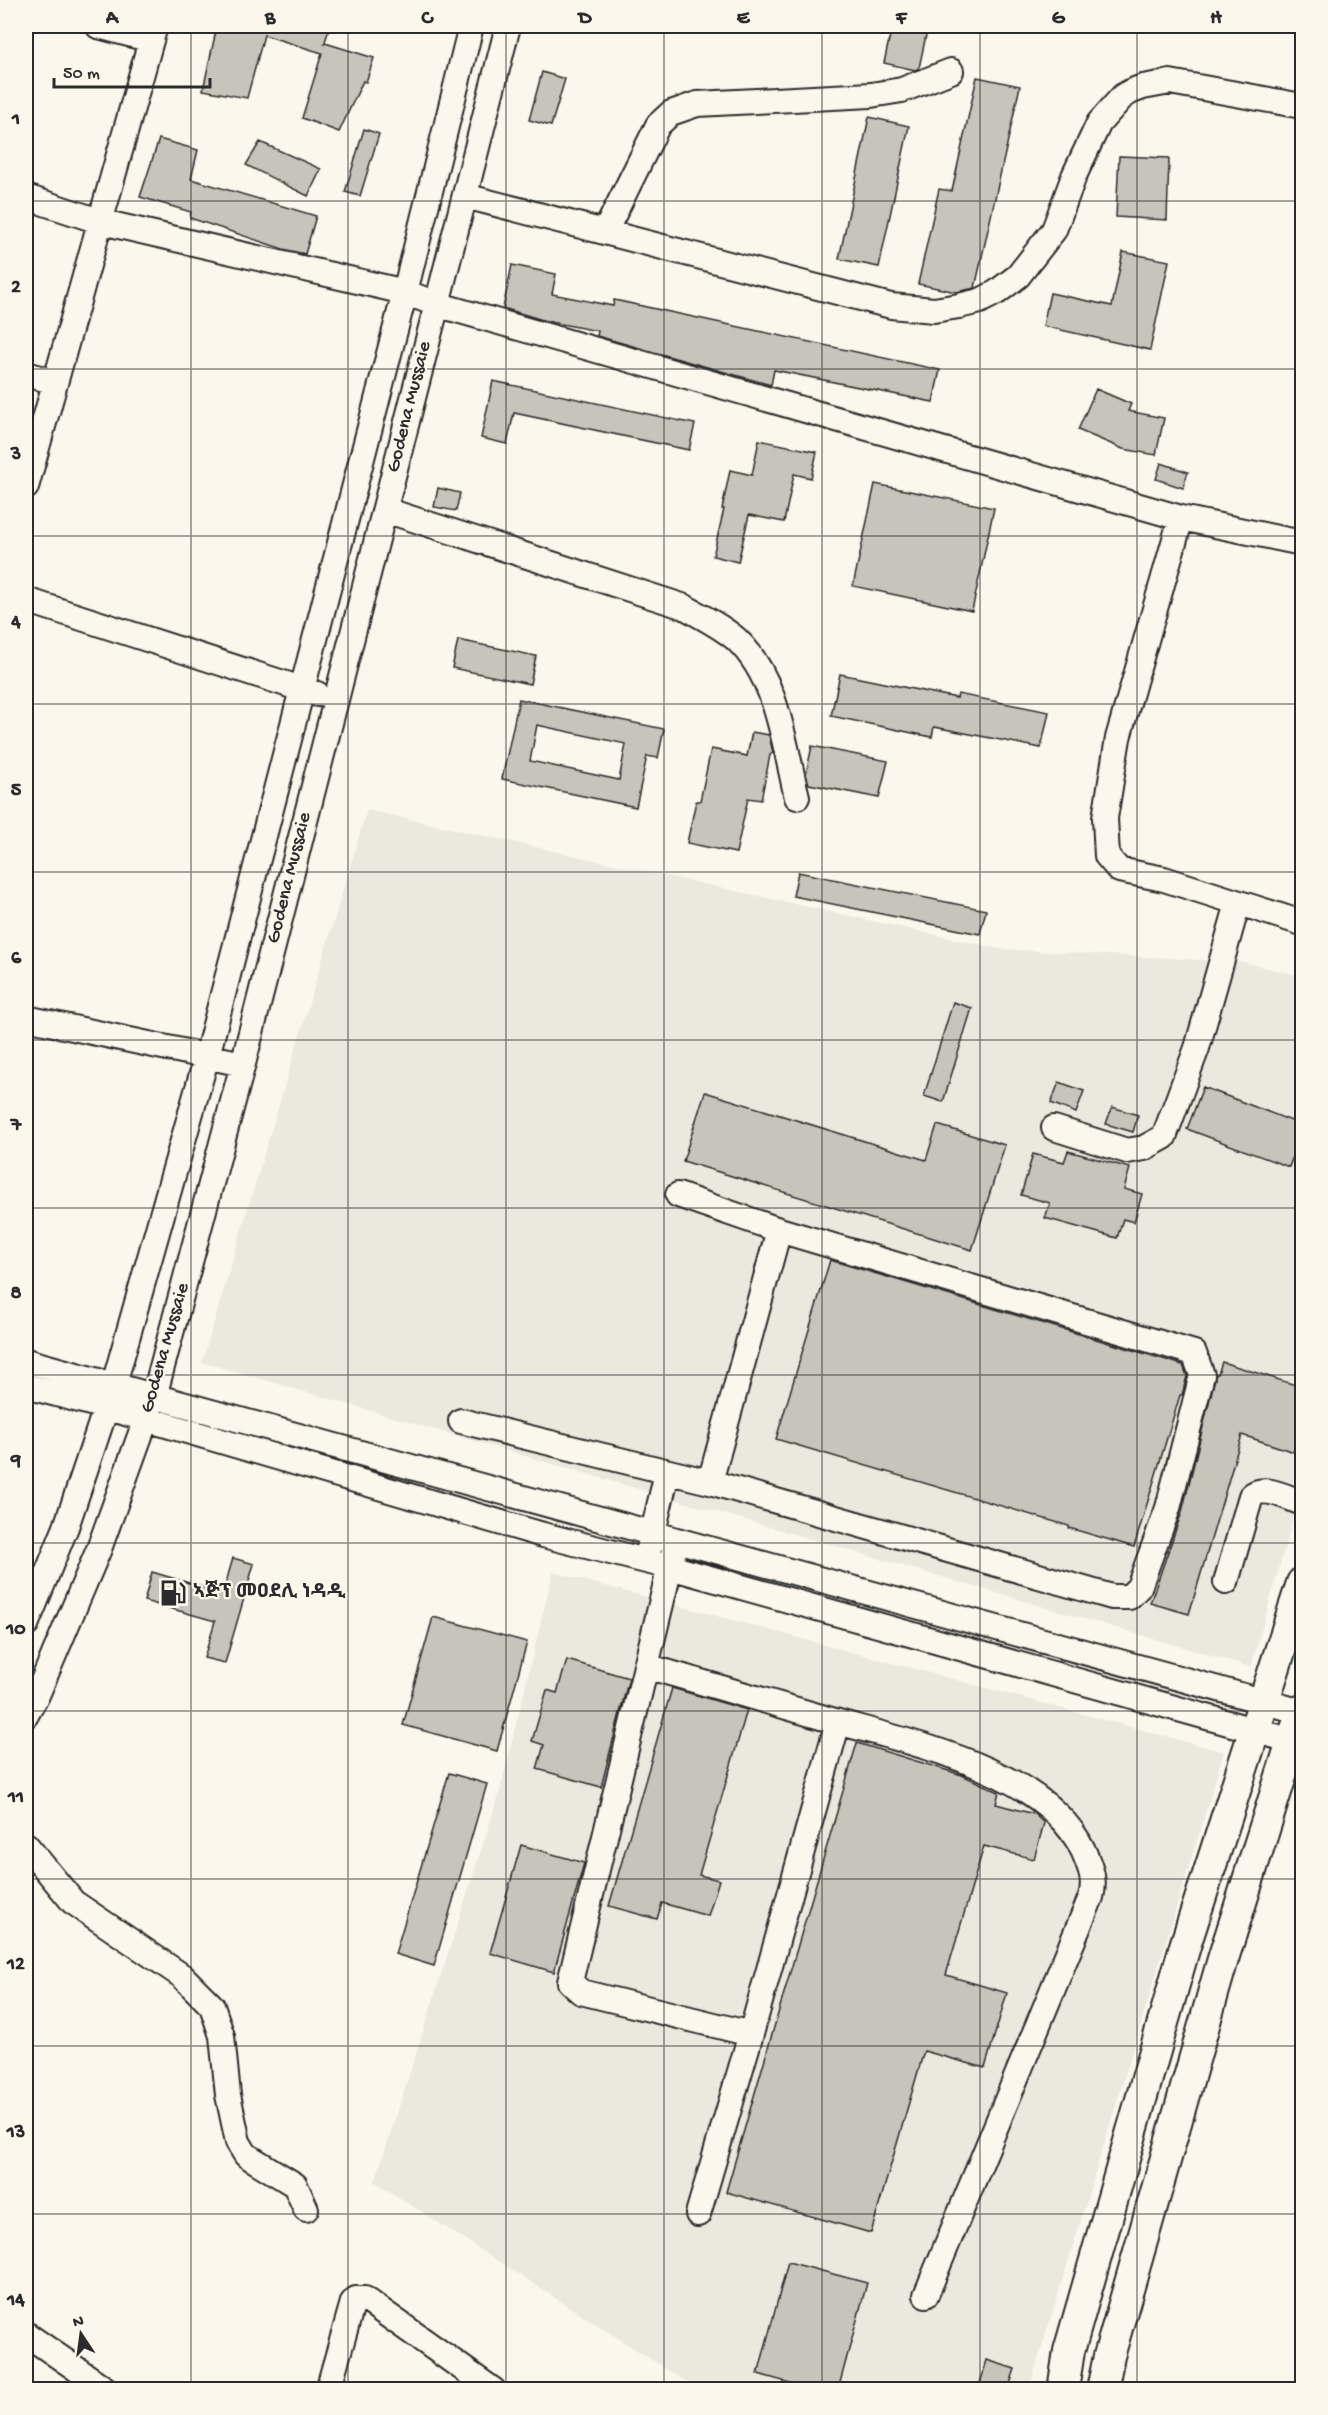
<svg xmlns="http://www.w3.org/2000/svg" width="1328" height="2415" viewBox="0 0 1328 2415" font-family="'Gochi Hand','Noto Sans Ethiopic',sans-serif">
	<style>
		.built { fill: #ebe8de }
		.building { fill: #c7c4bc; stroke: #2b2b2b; stroke-width: 1.5; fill-rule: evenodd }
		.lines { fill: none; stroke-linecap: round; stroke-linejoin: round }
		.minor-casing { stroke: #2b2b2b; stroke-width: 28 }
		.major-casing { stroke: #2b2b2b; stroke-width: 34 }
		.minor { stroke: #fbf7ec; stroke-width: 24 }
		.major { stroke: #fbf7ec; stroke-width: 30 }
		.grid { fill: none; stroke: #2b2b2b; stroke-width: 1.5; stroke-opacity: 0.55 }
		.labels { text-anchor: middle; dominant-baseline: central; stroke-width: 4.5; stroke-linejoin: round; paint-order: stroke }
		.street-label { font-size: 20px; fill: #2b2b2b; stroke: #fbf7ec }
		.poi-label { font-size: 20px; font-weight: bold; fill: #2b2b2b; stroke: #fbf7ec; text-anchor: start }
		.neatline { fill: none; stroke: #2b2b2b; stroke-width: 2 }
		.grid-label { font-size: 20px; text-anchor: middle; font-weight: bold; fill: #2b2b2b }
	</style>
	<rect width="100%" height="100%" fill="#fbf7ec"/>
	<filter id="ink" filterUnits="userSpaceOnUse"><feTurbulence type="fractalNoise" baseFrequency=".0167" numOctaves="2"/><feDisplacementMap in="SourceGraphic" scale="12" xChannelSelector="R" yChannelSelector="G"/><feConvolveMatrix kernelMatrix="1 2 1 2 8 2 1 2 1" color-interpolation-filters="sRGB"/></filter>
	<g filter="url(#ink)">
		<path class="built" d="M367 810 1000 949 1242 962 1302 976V1487L1251 1667 202 1362Z
			M553 1572 1224 1752 1029 2389H697L375 2182 500 1791Z"/>
		<path class="building" d="M217 26H330L324 45 325 43 374 58 366 82 363 81 339 132 302 118 322 53 264 35 247 98 203 90Z
			M892 26H928L919 68 915 70 884 63Z
			M542 72 565 79 551 126 529 120Z
			M977 77 1020 86 975 288 956 292 918 284 939 189 952 191Z
			M869 117 909 126 879 267 839 259Z
			M364 129 379 134 360 196 345 192Z
			M159 139 198 150 191 179 316 216 305 254 283 249 190 218 191 212 140 197Z
			M260 142 321 169 308 196 246 165Z
			M1119 156 1169 158 1167 220 1116 217Z
			M1123 252 1169 261 1150 350 1043 326 1050 293 1112 306Z
			M512 265 556 274 552 294 613 306 614 300 940 370 933 402 774 370 771 385 597 336 598 331 546 321 503 308Z
			M493 381 695 424 689 450 514 413 507 444 481 438Z
			M1096 389 1131 404 1128 411 1164 418 1156 455 1123 449 1078 430Z
			M759 440 817 452 811 478 794 474 784 522 749 515 738 562 713 556 724 509H722L730 470 752 475Z
			M1161 463 1188 472 1183 488 1156 479Z
			M875 484 994 508 972 611 853 586Z
			M438 488 460 493 456 511 434 507Z
			M458 640 536 656 530 684 452 668Z
			M840 674 957 698 958 694 1049 712 1041 748 934 727 932 737 831 716Z
			M519 699 664 729 658 758 647 756 636 807 502 779ZM537 725 626 744 619 780 530 761Z
			M752 732 769 735 773 753 770 755 761 800 748 798 736 853 687 843 696 801H700L711 749 747 756Z
			M812 746 888 761 879 798 809 784 806 774Z
			M798 872 986 910 980 934 793 896Z
			M953 1002 972 1008 943 1102 924 1096Z
			M1059 1082 1084 1091 1076 1113 1051 1103Z
			M1203 1087 1302 1125V1132L1289 1167 1187 1129Z
			M705 1092 926 1160 937 1125 1005 1145 972 1250 683 1161Z
			M1112 1107 1138 1115 1133 1132 1106 1124Z
			M1068 1151 1130 1168 1124 1189 1142 1194 1134 1222 1123 1219 1117 1238 1045 1218 1050 1203 1021 1195 1033 1154 1064 1162Z
			M830 1260 1183 1365 1187 1376 1182 1395H1180L1134 1547 1069 1528V1526L776 1439Z
			M1222 1362 1302 1387V1424L1294 1452 1242 1435 1189 1614 1150 1603 1182 1512 1216 1374H1218Z
			M233 1558 254 1564 225 1663 204 1658 215 1621 144 1601 152 1572 223 1593Z
			M433 1617 527 1642 497 1751 403 1725Z
			M567 1660 629 1678 601 1787 537 1769 544 1745 532 1741 547 1690 557 1693Z
			M672 1688 747 1710 699 1875 719 1880 708 1916 662 1903 657 1919 609 1906Z
			M857 1743 962 1775 999 1792 996 1804 1034 1814 1044 1823 1034 1859 984 1846 946 1975 1007 1993 985 2068 924 2051 871 2233 726 2192Z
			M449 1773 487 1784 434 1966 395 1954Z
			M521 1845 584 1863 554 1972 490 1953Z
			M788 2262 867 2283 838 2390H815L758 2374Z
			M987 2360 1015 2369 1008 2390H978Z"/>
		<g class="lines">
			<g class="minor-casing">
				<path id="minor" d="M98 26 151 40
					M465 196 891 306 934 310 959 306 980 301 997 292 1018 276 1054 230 1074 176 1099 123 1123 96 1132 91 1143 87 1170 82 1302 106
					M26 197 102 222 405 292 436 304 1181 518 1302 543
					M605 232 658 125 671 113 697 104 871 95 902 90 951 71
					M26 374 55 382
					M26 487 155 26
					M385 510 685 607C702 617 721 626 736 639 778 678 784 745 797 797
					M1181 518 1118 738 1105 818 1107 856 1119 870 1164 879 1302 923
					M26 600 317 694
					M26 1018 243 1064
					M1054 1128 1127 1151 1144 1148 1164 1137 1197 1048 1238 903
					M26 1361 1302 1712
					M26 1386 105 1407 543 1535 670 1567 1293 1741
					M461 1421 710 1482 1112 1597H1129L1139 1587 1168 1508 1202 1375 1194 1353 779 1230 678 1195
					M710 1482 779 1230
					M649 1549 667 1473
					M673 1554 570 1982 581 1992 751 2034
					M1226 1582 1251 1496C1264 1484 1288 1498 1302 1503
					M26 1625 66 1527 114 1384 207 1056 405 292 471 26
					M646 1666C705 1683 763 1700 821 1717 901 1741 1044 1767 1083 1850 1090 1867 1096 1879 1091 1897L926 2295
					M26 1715 37 1695 99 1549 154 1397 243 1064 508 26
					M26 1845 73 1902 182 1976 212 2006 222 2036 228 2095 238 2142 246 2155 295 2185 306 2209
					M698 2214 751 2034 838 1722
					M26 2334 107 2390
					M328 2390 353 2302 356 2299H365L493 2390"/>
			</g>
			<g class="major-casing">
				<path id="major" d="M1063 2390 1069 2351 1185 1946 1302 1583
					M1102 2390 1109 2356 1223 1959 1302 1710"/>
			</g>
			<use href="#minor" class="minor"/>
			<use href="#major" class="major"/>
		</g>
	</g>
	<path class="grid" d="M191 26V2390M348 26V2390M506 26V2390M664 26V2390M822 26V2390M980 26V2390M1137 26V2390M26 201H1302M26 369H1302M26 536H1302M26 704H1302M26 872H1302M26 1040H1302M26 1208H1302M26 1375H1302M26 1543H1302M26 1711H1302M26 1879H1302M26 2046H1302M26 2214H1302"/>
	<defs>
		<g id="fuel-bare" transform="scale(2.07)"><path d="M-5.5-6h7V0h2V4h1.3V-2.5L3-4.5l.8-.8L6-3V5H2.5V1h-1V6h-7ZM-4.2-4.7v3.2H.2V-4.7Z" fill="#2b2b2b" stroke="#fbf7ec" stroke-width="2.5" paint-order="stroke"/></g>
	</defs>
	<g fill-rule="evenodd">
		<use href="#fuel-bare" x="173" y="1593"/>
	</g>
	<g class="labels">
		<g class="street-label">
			<text transform="translate(410 407) rotate(-76)">Godena Mussaie</text>
			<text transform="translate(290 878) rotate(-76)">Godena Mussaie</text>
			<text transform="translate(166 1348) rotate(-74)">Godena Mussaie</text>
		</g>
		<g class="poi-label">
			<text x="193" y="1593">ኣጅፕ መዐደሊ ነዳዲ</text>
		</g>
	</g>
	<rect width="1328" height="2415" fill="none" stroke="#fbf7ec" stroke-width="66"/>
	<g transform="translate(81 2334) rotate(347)" stroke="#fbf7ec" stroke-width="4.5" paint-order="stroke">
	<path d="M0-4.5L10 22L0 15L-10 22Z" fill="#2b2b2b"/>
	<text y="-9" font-size="16" font-weight="bold" text-anchor="middle" fill="#2b2b2b">N</text>
	</g>
	<path d="M54 78v9h156v-9" fill="none" stroke="#2b2b2b" stroke-width="3"/>
	<text x="63" y="78" font-size="18" fill="#2b2b2b" stroke="#fbf7ec" stroke-width="4.5" paint-order="stroke">50 m</text>
	<rect x="33" y="33" width="1262" height="2349" class="neatline"/>
	<g class="grid-label">
		<text x="112" y="23">A</text>
		<text x="270" y="23">B</text>
		<text x="427" y="23">C</text>
		<text x="585" y="23">D</text>
		<text x="743" y="23">E</text>
		<text x="901" y="23">F</text>
		<text x="1058" y="23">G</text>
		<text x="1216" y="23">H</text>
		<text x="16" y="124">1</text>
		<text x="16" y="292">2</text>
		<text x="16" y="459">3</text>
		<text x="16" y="627">4</text>
		<text x="16" y="795">5</text>
		<text x="16" y="963">6</text>
		<text x="16" y="1130">7</text>
		<text x="16" y="1298">8</text>
		<text x="16" y="1466">9</text>
		<text x="16" y="1634">10</text>
		<text x="16" y="1802">11</text>
		<text x="16" y="1969">12</text>
		<text x="16" y="2137">13</text>
		<text x="16" y="2305">14</text>
	</g>
</svg>
